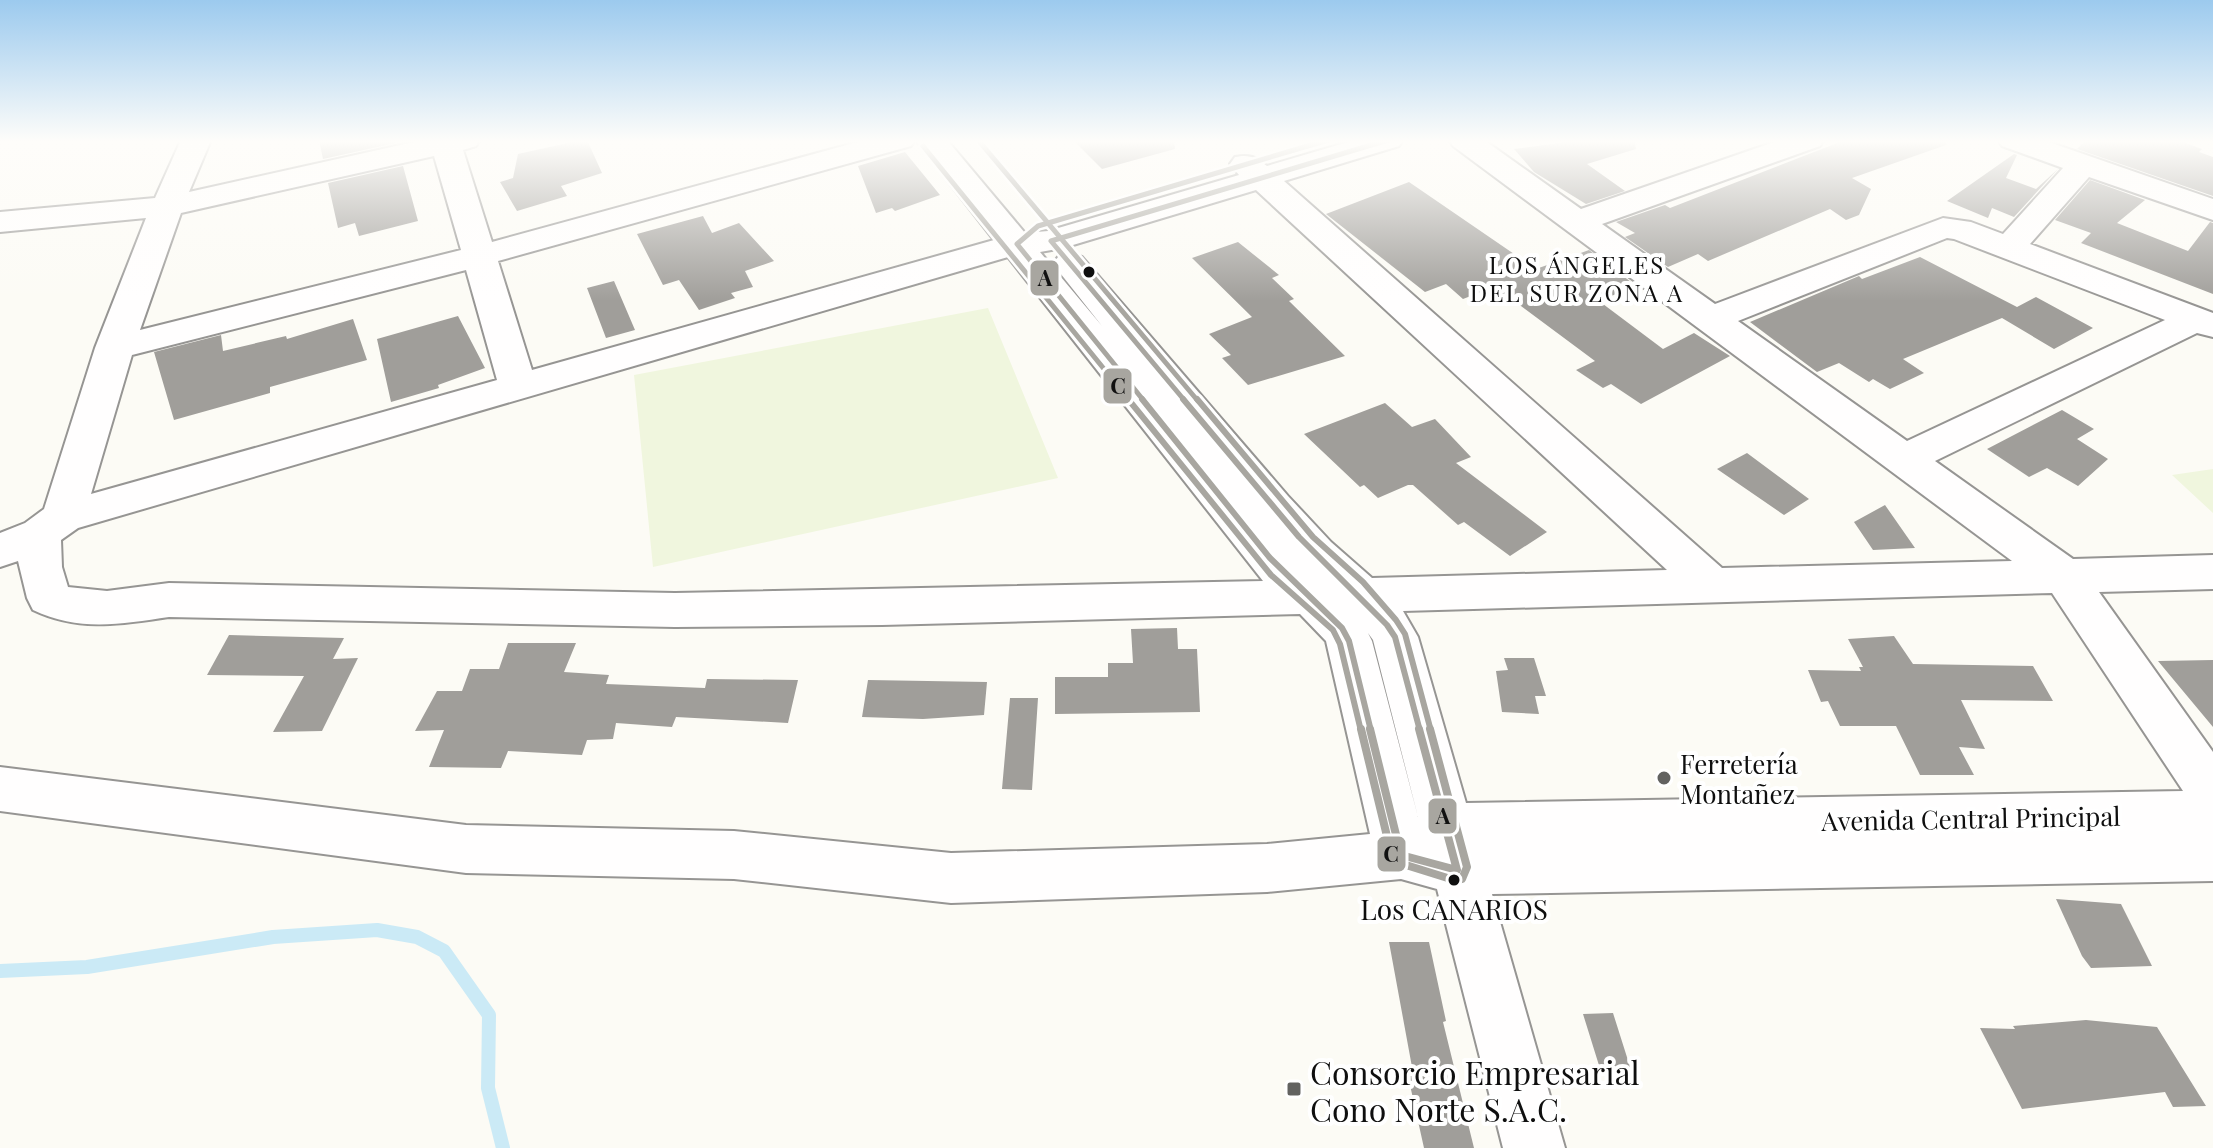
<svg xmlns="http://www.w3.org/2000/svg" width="2213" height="1148" viewBox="0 0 2213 1148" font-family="'Playfair Display',serif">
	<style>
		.pitch { fill: #f0f6de }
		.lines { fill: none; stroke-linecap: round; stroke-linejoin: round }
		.stream { stroke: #cbeaf6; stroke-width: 14 }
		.building { fill: #a09e9a }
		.minor-casing { stroke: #969593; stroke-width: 4 }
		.minor { fill: #fffefe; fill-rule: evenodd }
		.bus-1-far2-casing { stroke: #fff; stroke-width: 10 }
		.bus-1-far1-casing { stroke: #fff; stroke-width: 12 }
		.bus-1-casing { stroke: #fff; stroke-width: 14 }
		.bus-2-far2-casing { stroke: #fff; stroke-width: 10 }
		.bus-2-far1-casing { stroke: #fff; stroke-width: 12 }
		.bus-2-casing { stroke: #fff; stroke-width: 14 }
		.bus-1-far2 { stroke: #a8a6a0; stroke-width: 5 }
		.bus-1-far1 { stroke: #a8a6a0; stroke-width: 6 }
		.bus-1 { stroke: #a8a6a0; stroke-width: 8 }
		.bus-2-far2 { stroke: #a8a6a0; stroke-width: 5 }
		.bus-2-far1 { stroke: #a8a6a0; stroke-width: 6 }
		.bus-2 { stroke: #a8a6a0; stroke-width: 8 }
		.bus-dot { fill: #0f0f0f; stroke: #fff; stroke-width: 3 }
		.poi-dot { fill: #626260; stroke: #fff; stroke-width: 3 }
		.labels { text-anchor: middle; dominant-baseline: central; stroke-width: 8; stroke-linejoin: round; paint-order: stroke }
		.far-neighbourhood-label { font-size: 24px; letter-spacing: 2px; fill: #0f0f0f; stroke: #fff }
		.poi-label { font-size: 26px; fill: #0f0f0f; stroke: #fff; text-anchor: start }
		.street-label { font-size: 26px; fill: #0f0f0f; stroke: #fff }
		.near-bus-label { font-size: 28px; fill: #0f0f0f; stroke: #fff }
		.near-poi-label { font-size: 32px; fill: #0f0f0f; stroke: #fff; text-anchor: start }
		.line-badge { stroke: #fff; stroke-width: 3 }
		.pale-badge-label { font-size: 22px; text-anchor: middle; font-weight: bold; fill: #111 }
	</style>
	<rect width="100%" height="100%" fill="#fcfbf5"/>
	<path class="pitch" d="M988 308 1058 478 653 567 634 375Z
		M2213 469V513L2172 475Z"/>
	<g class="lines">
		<path class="stream" d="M0 971 87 967 273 937 377 930 417 937 444 951 489 1015 488 1088 503 1148"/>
	</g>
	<path class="building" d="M319 140H395L396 143 323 159Z
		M581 140H587L602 173 561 186 567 196 517 211 500 182 513 178 518 154Z
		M1073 140H1174L1175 149 1102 169Z
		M1582 140H1634L1636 149 1587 164 1625 191 1586 204 1534 172 1514 149Z
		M1845 140H1945L1946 145 1852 178 1871 189 1859 215 1846 220 1830 209 1708 261 1698 254 1668 267 1625 237 1635 233 1616 222 1665 205 1670 208Z
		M2086 140H2177L2202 149 2199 152 2213 157V196L2077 149Z
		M905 152 940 195 895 211 892 208 876 213 858 166Z
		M2014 154 2017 155 2006 178 2036 189 2058 169 2014 217 1992 208 1988 218 1947 201Z
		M403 166 418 221 359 236 355 223 338 228 328 183Z
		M2090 180 2145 200 2117 223 2188 251 2210 222 2213 223V294L2081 243 2091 233 2055 220Z
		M1409 182 1536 269 1589 250 1631 282 1625 284 1631 288 1599 301 1663 349 1694 333 1730 356 1641 404 1611 384 1603 388 1576 370 1595 361 1505 294 1495 298 1486 290 1463 299 1446 284 1425 292 1326 214Z
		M703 216 712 233 739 223 774 261 745 271 753 287 731 293 735 298 699 310 679 280 663 285 637 234Z
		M1238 242 1279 275 1272 278 1294 299 1289 301 1345 356 1248 385 1222 358 1231 355 1209 334 1252 317 1192 258Z
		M1920 257 2017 307 2036 297 2093 328 2054 349 2002 318 1903 359 1924 373 1890 389 1873 379 1869 382 1839 363 1817 372 1750 322 1859 276 1862 279Z
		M614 281 635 330 606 338 587 288Z
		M458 316 485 368 438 385 439 388 391 402 377 339Z
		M353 319 367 360 270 387V393L174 420 154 352 221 335 223 351 286 336 287 339Z
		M1385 403 1412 427 1435 419 1471 457 1456 463 1547 532 1510 556 1464 522 1458 525 1413 485H1408L1378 498 1364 485 1360 487 1304 434Z
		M2062 410 2094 429 2077 439 2108 459 2078 486 2047 468 2029 477 1987 449Z
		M1747 453 1809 499 1784 515 1717 469Z
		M1885 505 1915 548 1873 550 1854 522Z
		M1177 628 1178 649H1197L1200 712 1055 714V677H1108V663H1133L1131 629Z
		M229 635 344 638 333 659 358 658 322 731 273 732 304 676 207 675Z
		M1894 636 1913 664 2033 666 2053 701 1961 700 1985 749 1959 747 1974 775H1920L1896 726H1840L1828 701 1821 702 1808 670 1861 671 1859 667H1863L1848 639Z
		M508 643H576L564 672 609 675 606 684 705 688 707 679 798 680 788 723 676 717 672 727 616 723 613 739 587 740 582 755 508 751 501 768 429 767 444 730 415 731 437 691H462L470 669H499Z
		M1504 658H1534L1546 696H1535L1539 714 1502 712 1496 671 1508 670Z
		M2213 660V727L2158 661Z
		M868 680 987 682 984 715 923 719 862 717Z
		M1010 698H1038L1032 790 1002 789Z
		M2056 899 2121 904 2152 966 2091 968 2082 956Z
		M1389 942H1429L1446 1021 1443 1022 1474 1148H1424L1406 1067H1412Z
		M1613 1013 1632 1073 1602 1075 1583 1014Z
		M2086 1020 2157 1027 2206 1106 2173 1107 2165 1092 2022 1109 1980 1028 2015 1029 2013 1026Z"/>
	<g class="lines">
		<g class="minor-casing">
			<path id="minor" d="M181 140H211L189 192 423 140H480L476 146 463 150 492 242 865 140H915L911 146 498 261 532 370 994 240 916 140H947L1025 233 1048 231 1239 175 1230 164 1235 157C1249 154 1256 157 1267 166L1355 140H1403L1399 146 1284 181 1722 568 2012 561 1453 146 1449 140H1484L1581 209 1780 140H1824L1820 146 1602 224 1715 304 1943 218 1971 222 2003 234 2063 168 2002 146 1998 140H2043L2213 199V220L2089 177 2030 244 2213 313V337L2197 333 1935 461 2073 559 2213 555V589L2099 592 2213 752V881L1492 894 1565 1148H1503L1437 889 1401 879 1267 892 951 903 734 879 466 873 0 811V767L466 825 734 831 951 853 1267 844 1370 834 1326 641 1300 614 882 625 675 627 169 617C121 624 79 632 33 610L27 598 18 561 0 567V533L25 523 44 509 95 348 146 218 0 232V212L155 198ZM434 156 461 250 140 330 181 213ZM1256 190 1667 570 1372 578 1331 542 1288 496 1082 257 1070 254 1058 257 1053 264 1102 326 1040 252 1063 248ZM1947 238 1954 239 2165 320 1907 441 1738 321ZM1008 257 1263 581 675 593 169 583 107 591 68 587 62 567 61 540 78 528ZM466 270 497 380 91 494 132 355ZM2052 593 2183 791 1466 803 1418 637 1403 611ZM1368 633 1373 640 1418 817 1372 641Z"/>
		</g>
		<use href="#minor" class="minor"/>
		<g class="bus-1-far2-casing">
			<path id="bus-1-far2" d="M1144 401 1017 244 1038 226 1328 140
				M1185 401 1051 241 1388 140"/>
		</g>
		<g class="bus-1-far1-casing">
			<path id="bus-1-far1" d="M1142 399 1270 558 1342 628 1349 641 1371 731
				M1183 399 1299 537 1387 625 1395 637 1420 731"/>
		</g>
		<g class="bus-1-casing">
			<path id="bus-1" d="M1370 729 1401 855 1457 870 1419 729"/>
		</g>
		<g class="bus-2-far2-casing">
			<path id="bus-2-far2" d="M978 140 1198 401
				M923 146 1130 401"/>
		</g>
		<g class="bus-2-far1-casing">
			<path id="bus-2-far1" d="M1128 399 1271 575 1333 630 1340 644 1361 731
				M1197 399 1313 537 1363 582 1396 620 1405 634 1431 731"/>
		</g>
		<g class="bus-2-casing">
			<path id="bus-2" d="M1361 729 1393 861 1454 880 1462 879 1467 867 1430 729"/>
		</g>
		<use href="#bus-1-far2" class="bus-1-far2"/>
		<use href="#bus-1-far1" class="bus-1-far1"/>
		<use href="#bus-1" class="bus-1"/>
		<use href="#bus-2-far2" class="bus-2-far2"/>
		<use href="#bus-2-far1" class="bus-2-far1"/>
		<use href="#bus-2" class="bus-2"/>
	</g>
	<linearGradient id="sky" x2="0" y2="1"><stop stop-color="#9ccaee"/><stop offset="0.47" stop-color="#fefdfa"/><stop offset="1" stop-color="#fefdfa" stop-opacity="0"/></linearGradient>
	<rect width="2213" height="301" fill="url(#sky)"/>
	<g class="bus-dot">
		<circle cx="1089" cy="272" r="7"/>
		<circle cx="1454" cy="880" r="7"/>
	</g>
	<g class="poi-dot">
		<circle cx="1664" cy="778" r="8"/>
		<rect x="1286" y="1081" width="16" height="16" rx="4"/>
	</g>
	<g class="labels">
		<g class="far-neighbourhood-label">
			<text x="1577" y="264">LOS ÁNGELES<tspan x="1577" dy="28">DEL SUR ZONA A</tspan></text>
		</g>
		<g class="poi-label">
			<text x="1680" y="763">Ferretería<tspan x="1680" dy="30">Montañez</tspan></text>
		</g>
		<g class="street-label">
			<text transform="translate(1971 818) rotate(-1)">Avenida Central Principal</text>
		</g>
		<g class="near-bus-label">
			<text x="1454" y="908">Los CANARIOS</text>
		</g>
		<g class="near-poi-label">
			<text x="1310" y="1071">Consorcio Empresarial<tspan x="1310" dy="37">Cono Norte S.A.C.</tspan></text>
		</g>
	</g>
	<g class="line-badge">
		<rect x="1029" y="259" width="31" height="38" rx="8" fill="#a8a6a0"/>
		<rect x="1102" y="367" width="31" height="38" rx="8" fill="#a8a6a0"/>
		<rect x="1427" y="797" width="31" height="38" rx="8" fill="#a8a6a0"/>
		<rect x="1376" y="835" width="31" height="38" rx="8" fill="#a8a6a0"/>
	</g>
	<g class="pale-badge-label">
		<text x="1045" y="286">A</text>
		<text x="1118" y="394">C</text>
		<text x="1443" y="824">A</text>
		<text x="1391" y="862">C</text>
	</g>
</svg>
